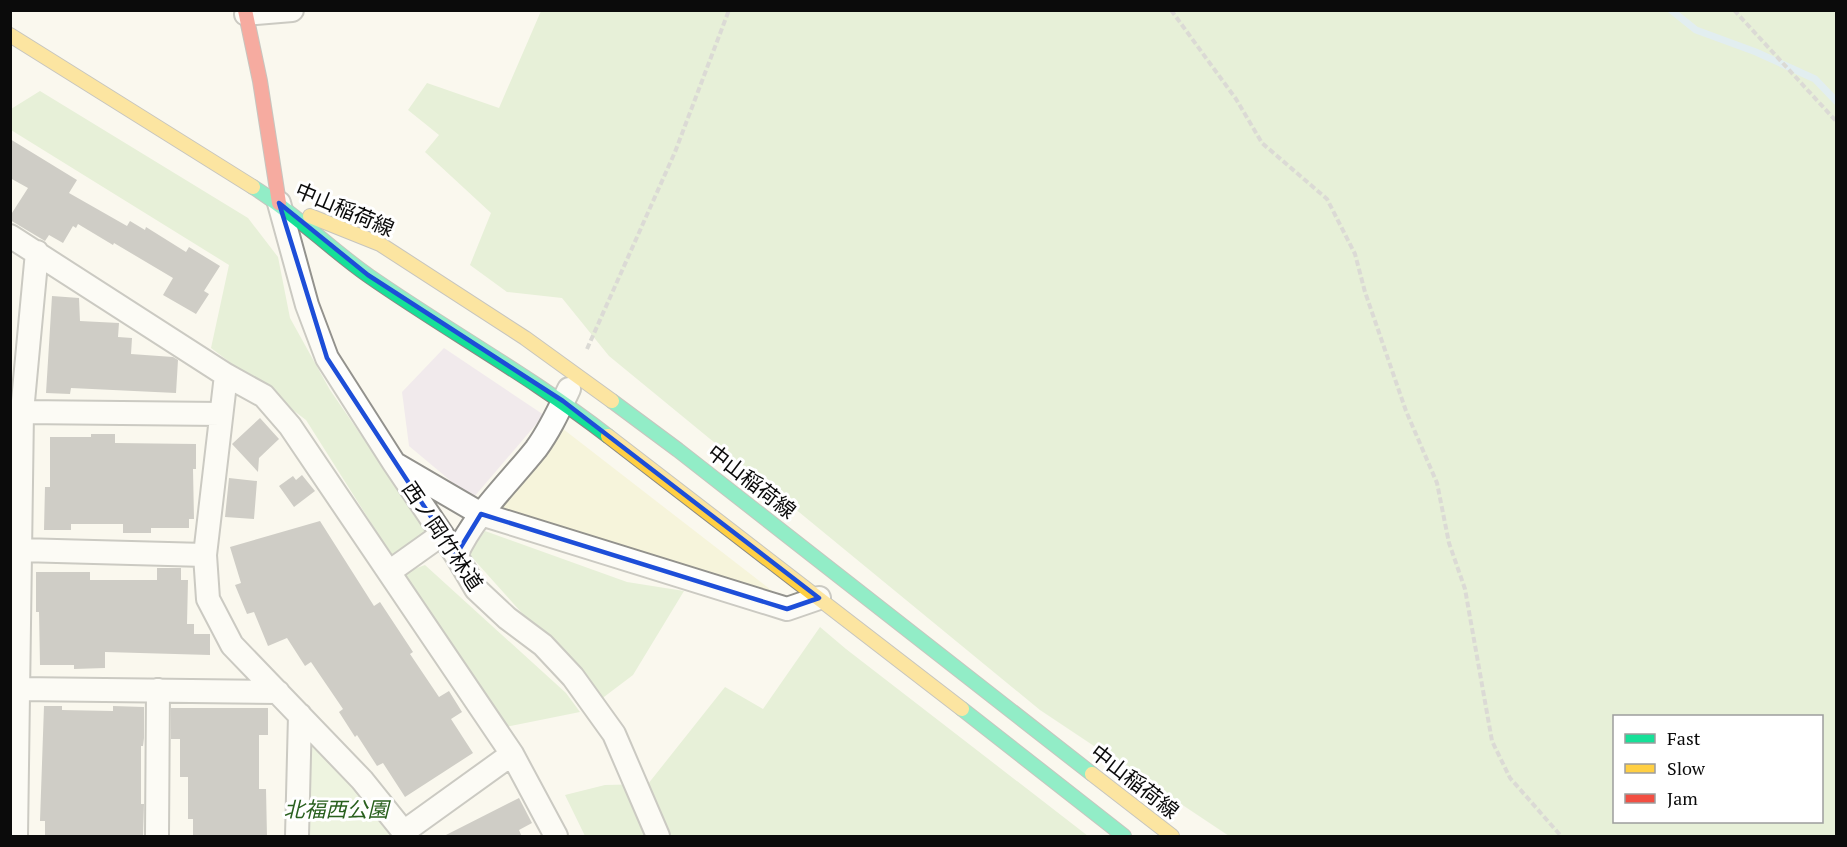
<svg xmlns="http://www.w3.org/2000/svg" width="1847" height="847" viewBox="0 0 1847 847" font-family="'PT Serif','Noto Sans JP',serif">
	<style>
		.industrial { fill: #f1eaec }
		.farmland { fill: #f6f4db }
		.green { fill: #e1efcf }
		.forest { fill: #d1e6bc; fill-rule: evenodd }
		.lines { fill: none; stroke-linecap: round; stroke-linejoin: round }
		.stream { stroke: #c6e2f2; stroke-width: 7 }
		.building { fill: #9c9a94 }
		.street-casing { stroke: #93928d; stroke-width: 26 }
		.fast-casing { stroke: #898884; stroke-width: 16 }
		.slow-casing { stroke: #898884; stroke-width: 16 }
		.jam-casing { stroke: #898884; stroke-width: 16 }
		.path { stroke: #b7b7b5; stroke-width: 4; stroke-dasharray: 6 3; stroke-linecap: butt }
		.street { stroke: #fefefc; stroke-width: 22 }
		.fast { stroke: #16e098; stroke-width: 14 }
		.slow { stroke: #ffcf43; stroke-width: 14 }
		.jam { stroke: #f24e42; stroke-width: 14 }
		.marked { fill: none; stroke: #1d4ed8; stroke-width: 4.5; stroke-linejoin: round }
		.labels { text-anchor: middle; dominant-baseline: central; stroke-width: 6; stroke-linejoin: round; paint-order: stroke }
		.street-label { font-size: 21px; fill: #0b0b0b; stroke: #fff }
		.park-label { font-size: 21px; font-style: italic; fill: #29601e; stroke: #fff }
	</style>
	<rect width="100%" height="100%" fill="#faf8ee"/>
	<path class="industrial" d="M444 348 544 415 474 497 452 482 409 446 402 392Z"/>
	<path class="farmland" d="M558 425 780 597 494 508Z"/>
	<path class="green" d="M308 743 406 835V836H308Z"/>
	<path class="forest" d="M541 11H1836V836H1229L1040 710 609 356 562 298 507 292 470 265 491 213 425 152 439 135 408 110 427 83 499 108ZM1614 716H1822V822H1614Z
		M40 91 248 218 278 257 290 318 330 390 427 531 392 556 306 420 211 348 229 265 11 130V109Z
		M485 531 627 582 684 591 633 675 596 703 554 649 469 554Z
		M425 565 566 693 580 712 506 727 403 573Z
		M820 627 846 649 1088 836H585L565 795 605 785 648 784 725 687 763 709Z"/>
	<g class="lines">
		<path class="stream" d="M1671 10 1696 30 1756 52 1815 79 1836 101"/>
	</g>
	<path class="building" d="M10 139 77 180 69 193 127 226 130 221 145 230 146 227 186 252 189 247 220 266 204 291 209 294 196 314 163 295 173 278 114 243 113 245 78 224 76 228 73 226 63 243 49 235 45 241 10 220V216L28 188 10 178Z
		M52 296 79 298 80 321 119 323 118 337 132 338 131 354 173 357 178 360 176 393 71 388 70 394 46 393Z
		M260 418 279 439 259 458 258 472 232 444Z
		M91 434H115V443L196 444V469H193L194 519H189V528H151V533H123V524H71V530H44L45 487H50V437H91Z
		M302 475 315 491 294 507 279 486 293 476 296 480Z
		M229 478 257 481 254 519 225 517Z
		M320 521 374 606 380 602 413 652 410 654 439 697 449 691 462 712 451 719 473 753 405 797 383 763 377 766 357 735 355 737 339 712 343 709 311 662 305 666 287 638 268 646 254 612 247 614 235 585 241 583 230 547Z
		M157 568H181V580H188L187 624H194V634H210V655L105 652V668L74 669V665H40L39 612H36V572H90V580H157Z
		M44 706H62V710L113 711V706L144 707V738L143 746H141V804H144L143 837H45V821H40Z
		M171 708H268V735H259V789H266L267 837H193V819H188V777H180V739H171Z
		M519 798 532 823 519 830 522 837H442Z"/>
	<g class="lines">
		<g class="street-casing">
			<path id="street" d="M246 14 292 10
				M279 203 307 305 327 358 394 463 456 555 476 589 507 618 543 645 573 677 614 734 658 836
				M10 236 226 375 264 396 290 426 512 754 556 836
				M226 375 205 555 208 599 232 645 362 780 407 836
				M22 412 221 414
				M397 465 481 514 787 609 819 598
				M20 550 205 555
				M456 555C475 514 508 484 536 449 550 430 559 410 569 389
				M389 572 441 535
				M18 689 278 692
				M405 831 512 754
				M16 836 22 412 37 252
				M157 836 158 690
				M297 836 300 715"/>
		</g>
		<g class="fast-casing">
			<path id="fast" d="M253 187C295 213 329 248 369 276 448 331 532 377 608 436
				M612 401 678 450 1092 774
				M962 709 1124 836"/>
		</g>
		<g class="slow-casing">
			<path id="slow" d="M10 35 253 187
				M310 216 380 244 525 338 612 401
				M608 436 962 709
				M1092 774 1172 836"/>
		</g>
		<g class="jam-casing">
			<path id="jam" d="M245 10 260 81 279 203"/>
		</g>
		<path class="path" d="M1171 10 1236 99 1262 143 1327 199 1355 254 1365 292 1406 411 1437 483 1449 543 1465 589 1492 741 1510 778 1561 836
			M1734 10 1836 121
			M587 349 675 152 729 10"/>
		<use href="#street" class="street"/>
		<use href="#fast" class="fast"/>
		<use href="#slow" class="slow"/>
		<use href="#jam" class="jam"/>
	</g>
	<path d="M0 0H1847V847H0ZM279 203 368 275 563 401 819 598 787 609 481 514 456 555 327 358Z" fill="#faf8ee" fill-opacity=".55" fill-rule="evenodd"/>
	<path class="marked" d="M279 203 368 275 563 401 819 598 787 609 481 514 456 555 327 358Z"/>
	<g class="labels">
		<g class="street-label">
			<text transform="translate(345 209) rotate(23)">中山稲荷線</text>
			<text transform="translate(752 481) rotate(38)">中山稲荷線</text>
			<text transform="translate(443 536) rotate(56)">西ノ岡竹林道</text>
			<text transform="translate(1135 781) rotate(38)">中山稲荷線</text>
		</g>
		<g class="park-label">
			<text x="336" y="809">北福西公園</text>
		</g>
	</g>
	<rect width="1847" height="847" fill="none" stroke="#0b0b0b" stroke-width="24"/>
	<rect x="1613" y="715" width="210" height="108" fill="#ffffff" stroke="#9d9d9d" stroke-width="1.5"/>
	<rect x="1625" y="734" width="30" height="9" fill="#16e098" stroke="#9d9d9d" stroke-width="1.5"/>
	<text x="1667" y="745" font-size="18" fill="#0b0b0b">Fast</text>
	<rect x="1625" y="764" width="30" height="9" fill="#ffcf43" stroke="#9d9d9d" stroke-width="1.5"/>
	<text x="1667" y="775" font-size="18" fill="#0b0b0b">Slow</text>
	<rect x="1625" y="794" width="30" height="9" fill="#f24e42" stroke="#9d9d9d" stroke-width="1.5"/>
	<text x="1667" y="805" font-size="18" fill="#0b0b0b">Jam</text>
</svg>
